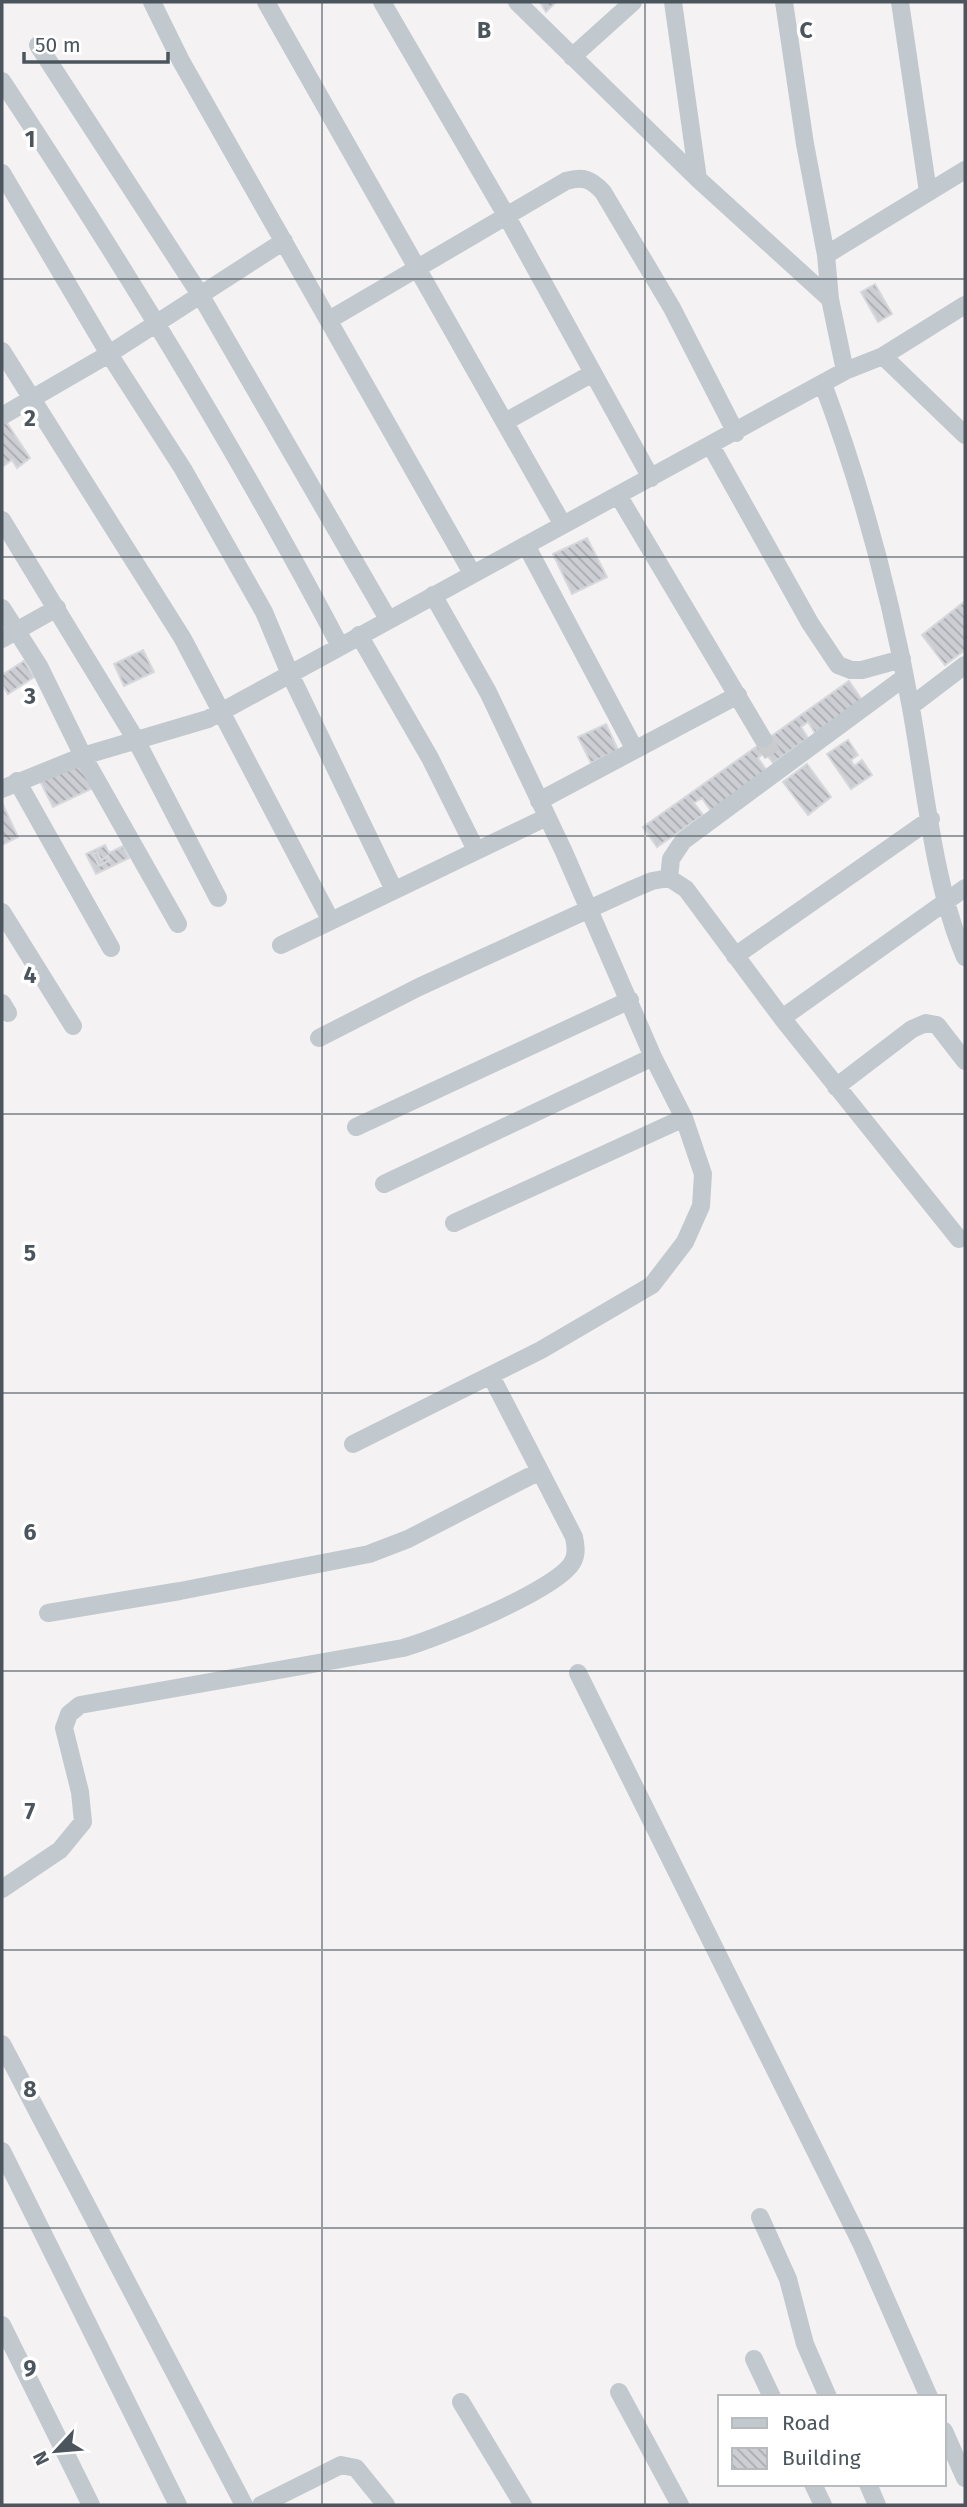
<svg xmlns="http://www.w3.org/2000/svg" width="967" height="2507" viewBox="0 0 967 2507" font-family="'Fira Sans',sans-serif">
	<style>
		.building { fill: url(#building-back-hatch); stroke: #d6d8dc; stroke-width: 2 }
		.lines { fill: none; stroke-linecap: round; stroke-linejoin: round }
		.street-tunnel { stroke: #cacbcd; stroke-width: 18; stroke-dasharray: 18 9; stroke-linecap: butt }
		.street { stroke: #c1c9cf; stroke-width: 18 }
		.grid { fill: none; stroke: #4b555d; stroke-width: 2; stroke-opacity: 0.55 }
		.grid-label { font-size: 23px; text-anchor: middle; font-weight: bold; fill: #4b555d; stroke: #fff; stroke-width: 7; stroke-linejoin: round; paint-order: stroke }
	</style>
	<defs>
		<pattern id="building-back-hatch" width="6" height="6" patternUnits="userSpaceOnUse" patternTransform="scale(1.75)"><rect width="6" height="6" fill="#ccced3"/><path d="M-1 5l2 2M0 0l6 6M5-1l2 2" fill="none" stroke="#a8aaae"/></pattern>
	</defs>
	<rect width="100%" height="100%" fill="#f4f2f2"/>
	<path class="building" d="M540 2H554L555 3 546 12Z
		M875 284 892 314 878 322 861 292Z
		M5 420 30 458 17 468 12 460 2 467V422Z
		M587 538 607 577 572 594 553 554Z
		M965 601V650L945 665 922 635Z
		M143 650 154 672 124 686 114 664Z
		M24 661 34 677 8 694 2 684V675Z
		M849 681 862 700 815 733 808 722 801 727 808 738 773 763 765 752 758 758 767 771 711 811 702 798 694 803 703 815 657 847 643 827Z
		M606 724 618 750 591 763 578 737Z
		M848 740 858 755 851 760 854 766 862 760 872 775 851 789 827 754Z
		M81 762 93 788 53 807 40 781Z
		M807 764 831 797 808 815 783 782Z
		M2 803 18 837 2 845Z
		M105 845 109 853 123 846 129 858 96 874 86 854Z
		M97 852 101 860 108 856 110 860 99 866 93 854Z"/>
	<g class="lines">
		<path class="street-tunnel" d="M763 739 778 763"/>
		<path class="street" d="M152 2 181 61 472 573
			M266 2 563 525
			M382 2 506 215 651 478
			M517 2 698 179 830 299
			M673 2 698 179
			M784 2 805 144 826 255 830 299 845 371
			M900 2 928 192
			M38 45 201 296 388 619
			M572 57 633 2
			M2 81C123 264 238 452 340 646
			M2 173 109 354 183 469 264 612 290 674 394 890
			M826 255 965 170
			M329 320 566 181C583 176 591 179 603 192L672 308 736 433
			M2 351 183 639 331 921
			M883 356 965 435
			M823 384C862 488 891 598 911 708 925 785 934 887 965 957
			M2 416 109 354 284 241
			M505 422 593 373
			M711 446 810 623 838 665 851 670H862L902 659
			M618 495 763 739
			M2 520 136 740 218 898
			M526 545 635 750
			M2 608 39 666 83 756 178 924
			M359 635 430 758 476 850
			M2 639 57 608
			M911 706 965 665
			M17 781 111 948
			M2 789 83 756 208 719 845 371 883 356 965 305
			M539 801 738 695
			M669 878 671 859 683 841 905 677
			M2 912 73 1026
			M281 945 547 817
			M735 956 931 819
			M2 1003 8 1013
			M782 1018 965 888
			M319 1038 419 987 633 889 652 881 669 878 686 889 782 1018 959 1239
			M836 1087 912 1029 926 1023 937 1025 965 1061
			M356 1127 630 1000
			M384 1184 653 1057
			M454 1223 684 1118
			M353 1444 541 1350 652 1285 685 1242 701 1206 703 1174 684 1118 653 1057 564 852 488 692 433 595
			M48 1613 180 1591 369 1554 408 1539 540 1471
			M578 1673 862 2245 929 2397
			M2 1889 60 1850 83 1822 80 1792 64 1728 69 1714 80 1705 403 1648C436 1639 556 1590 572 1563 577 1555 576 1547 574 1537L491 1376
			M2 2044 244 2505
			M2 2151 178 2505
			M760 2217 788 2279 805 2344 828 2397
			M2 2325 91 2505
			M754 2359 772 2397
			M619 2392 680 2505
			M461 2402 523 2505
			M944 2431 965 2478
			M813 2484 823 2505
			M868 2484 877 2505
			M261 2505 341 2465 356 2468 386 2505"/>
	</g>
	<path class="grid" d="M322 2V2505M645 2V2505M2 279H965M2 557H965M2 836H965M2 1114H965M2 1393H965M2 1671H965M2 1950H965M2 2228H965"/>
	<g class="grid-label">
		<text x="484" y="38">B</text>
		<text x="806" y="38">C</text>
		<text x="30" y="147">1</text>
		<text x="30" y="426">2</text>
		<text x="30" y="704">3</text>
		<text x="30" y="983">4</text>
		<text x="30" y="1261">5</text>
		<text x="30" y="1540">6</text>
		<text x="30" y="1819">7</text>
		<text x="30" y="2097">8</text>
		<text x="30" y="2376">9</text>
	</g>
	<rect width="967" height="2507" fill="none" stroke="#4b555d" stroke-width="7"/>
	<rect x="718" y="2395" width="228" height="91" fill="#ffffff" stroke="#b7bbbe" stroke-width="2"/>
	<rect x="732" y="2418" width="35" height="10" fill="#c1c9cf" stroke="#b7bbbe" stroke-width="2"/>
	<text x="782" y="2430" font-size="21" fill="#4b555d">Road</text>
	<rect x="732" y="2448" width="35" height="21" fill="url(#building-back-hatch)" stroke="#b7bbbe" stroke-width="2"/>
	<text x="782" y="2465" font-size="21" fill="#4b555d">Building</text>
	<g transform="translate(56 2451) rotate(244)" stroke="#ffffff" stroke-width="5" paint-order="stroke">
	<path d="M0-5L12 26L0 18L-12 26Z" fill="#4b555d"/>
	<text y="-10" font-size="19" font-weight="bold" text-anchor="middle" fill="#4b555d">N</text>
	</g>
	<path d="M24 52v10h144v-10" fill="none" stroke="#4b555d" stroke-width="3.5"/>
	<text x="35" y="52" font-size="21" fill="#4b555d" stroke="#ffffff" stroke-width="5" paint-order="stroke">50 m</text>
</svg>
